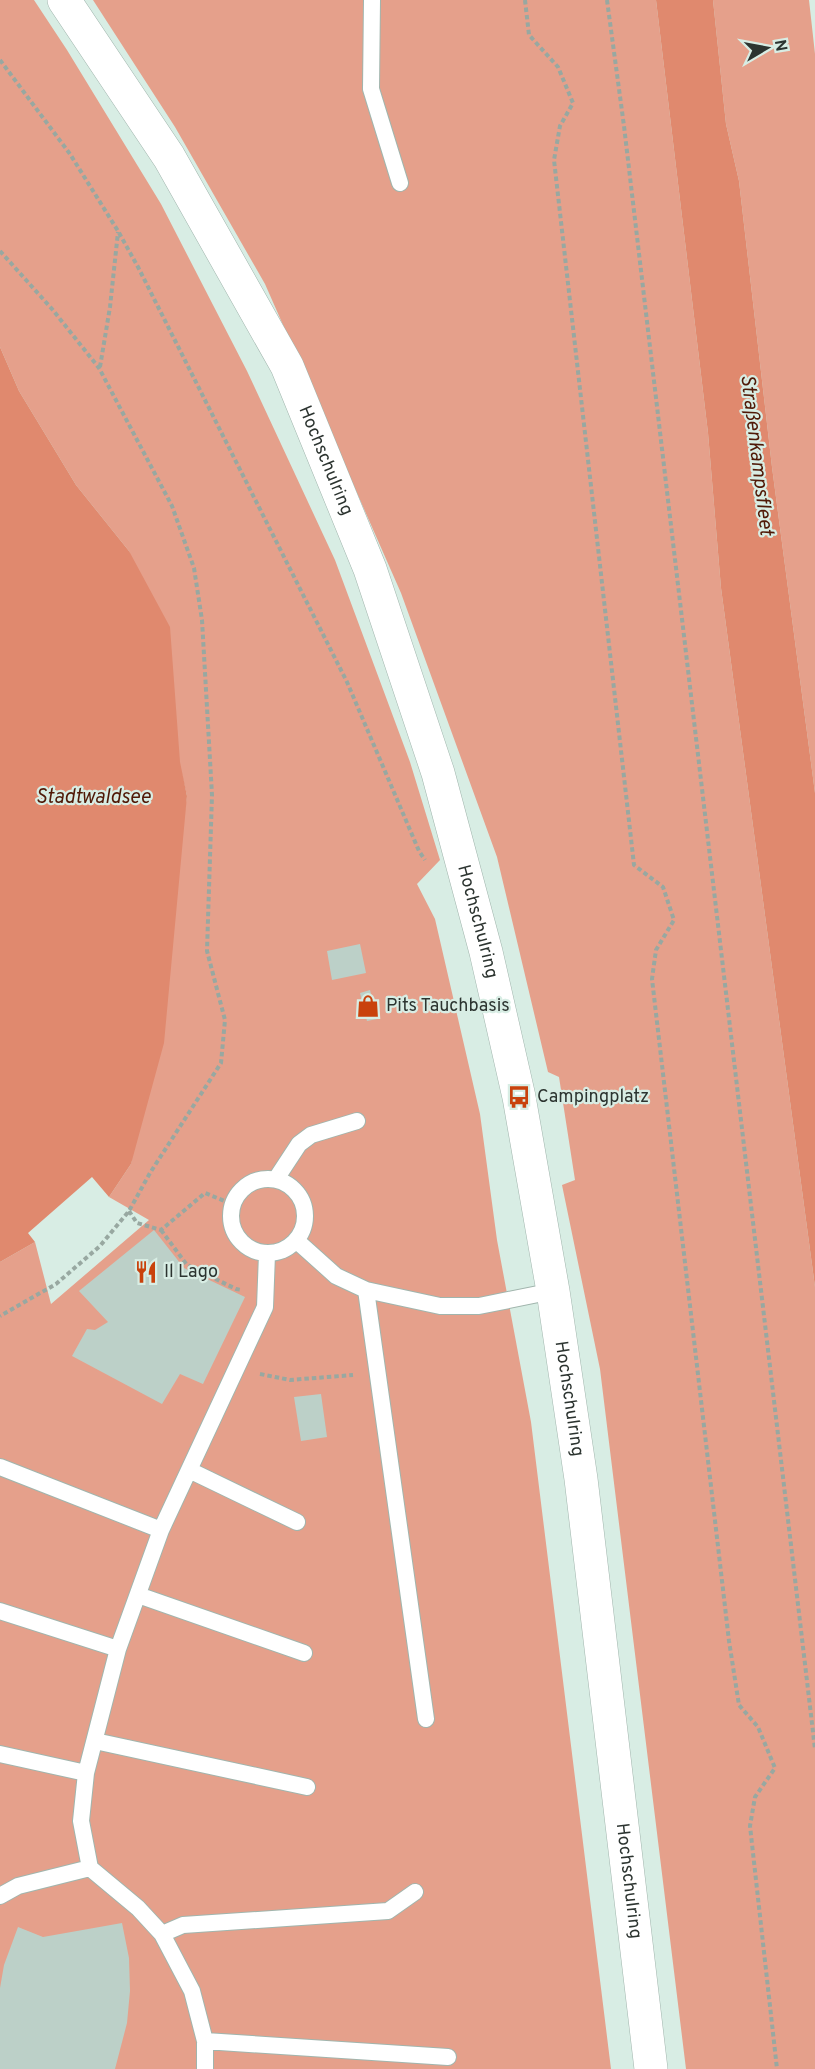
<svg xmlns="http://www.w3.org/2000/svg" width="815" height="2069" viewBox="0 0 815 2069" font-family="Overpass,sans-serif">
	<style>
		.green { fill: #e5a08b }
		.water { fill: #e0896e }
		.building { fill: #bcd0c8 }
		.lines { fill: none; stroke-linecap: round; stroke-linejoin: round }
		.service-casing { stroke: #a1b5ad; stroke-width: 18 }
		.tertiary-casing { stroke: #a1b5ad; stroke-width: 34 }
		.path { stroke: #98a8a1; stroke-width: 4; stroke-dasharray: 4.5 3; stroke-linecap: butt }
		.service { stroke: #fff; stroke-width: 16 }
		.tertiary { stroke: #fff; stroke-width: 33 }
		.labels { text-anchor: middle; dominant-baseline: central; stroke-width: 4.5; stroke-linejoin: round; paint-order: stroke }
		.street-label { font-size: 18px; fill: #2c3430; stroke: #d8ede4 }
		.poi-label { font-size: 18px; fill: #2c3430; stroke: #d8ede4; text-anchor: start }
		.water-label { font-size: 20px; font-style: italic; fill: #501907; stroke: #d8ede4 }
	</style>
	<rect width="100%" height="100%" fill="#d8ede4"/>
	<path class="green" d="M0 0H34L67 50 161 204 247 371 335 560 410 762 440 860 417 884 435 919 480 1114 497 1240 531 1422 611 2069H0V1262L35 1242 51 1304 149 1220 109 1197 131 1164 187 796 129 551 76 485 19 391 0 347Z
		M93 0H656L708 433 721 588 815 1287V2069H686L600 1369 562 1185 575 1180 559 1077 548 1072 497 857 401 593 265 284 175 127Z
		M713 0H809L815 54V793L772 467 739 181 726 124Z"/>
	<path class="water" d="M656 0H713L726 124 739 181 772 467 815 793V1287L721 588 708 433Z
		M0 347 19 391 76 485 129 551 170 627 180 762 187 796 164 1043 131 1164 109 1197 92 1177 28 1233 35 1242 0 1262Z"/>
	<path class="building" d="M360 944 366 973 332 980 327 951Z
		M370 990 377 1019 367 1021 360 993Z
		M154 1230 184 1268 245 1297 203 1384 180 1374 162 1404 72 1356 87 1329 95 1330 108 1322 79 1291Z
		M321 1394 327 1437 301 1441 294 1397Z
		M122 1923 129 1958 130 1991 127 2023 115 2069H0V1988L4 1965 18 1927 43 1937Z"/>
	<g class="lines">
		<g class="service-casing">
			<path id="service" d="M372 0 371 89 400 183
				M231 1216a37 37 0 1 1 74 0a37 37 0 1 1-74 0Z
				M276 1179 299 1144 311 1135 357 1121
				M297 1241 336 1276 366 1290 440 1306H479L553 1291
				M366 1290 426 1719
				M0 1467 161 1530
				M189 1470 297 1522
				M138 1595 304 1653
				M0 1611 118 1649
				M95 1741 307 1787
				M0 1754 86 1773
				M0 1896 18 1886 90 1868
				M162 1934 183 1925 388 1911 415 1892
				M205 2041 448 2057
				M205 2069V2041L192 1991 162 1934 138 1908 90 1868 81 1821 86 1773 118 1649 161 1530 265 1307 267 1254"/>
		</g>
		<g class="tertiary-casing">
			<g id="tertiary">
				<path id="s1" d="M64 0 169 157 287 366 370 569 438 773 486 952 519 1097 553 1291 581 1479 651 2069"/>
			</g>
		</g>
		<path class="path" d="M525 0 529 35 558 67 573 103 560 126 554 160 634 865 663 887 674 920 656 950 652 979 729 1641 739 1705 758 1727 775 1768 755 1797 750 1826 777 2069
			M607 0 624 126 815 1749
			M0 60 70 154 118 231 138 267 347 682 419 851 425 860
			M0 251 52 309 99 368 172 506 194 568 202 620 212 795 207 951 225 1020 221 1063 150 1173 129 1211 100 1246 56 1284 0 1316
			M100 367 110 307 118 232
			M129 1211 137 1223 161 1230 205 1193 232 1204
			M161 1230 187 1265 236 1289 242 1290
			M260 1374 290 1380 353 1375"/>
		<use href="#service" class="service"/>
		<use href="#tertiary" class="tertiary"/>
	</g>
	<defs>
		<g id="shop-bare" transform="scale(1.8)"><path d="M-5-2.5h2.3a2.7 3.5 0 0 1 5.4 0H5L5.5 6h-11ZM-1.5-2.5h3a1.5 2.3 0 0 0-3 0Z" fill="#c9420c" stroke="#d8ede4" stroke-width="2.5" paint-order="stroke"/></g>
		<g id="bus-bare" transform="scale(1.8)"><path d="M-5-6H5V4H4V6H2V4H-2V6H-4V4H-5ZM-3.5-4V0h7V-4ZM-3.5 1.2v1.5H-2V1.2ZM2 1.2v1.5H3.5V1.2Z" fill="#c9420c" stroke="#d8ede4" stroke-width="2.5" paint-order="stroke"/></g>
		<g id="restaurant-bare" transform="scale(1.8)"><path d="M-5-6h1v4h1v-4h1v4h1v-4h1v5L-1.5 .5V6h-2V.5L-5-1ZM5-6V6H3V1.5H1.5Q1.5-4 5-6Z" fill="#c9420c" stroke="#d8ede4" stroke-width="2.5" paint-order="stroke"/></g>
	</defs>
	<g fill-rule="evenodd">
		<use href="#shop-bare" x="368" y="1006"/>
		<use href="#bus-bare" x="519" y="1097"/>
		<use href="#restaurant-bare" x="146" y="1272"/>
	</g>
	<g class="labels">
		<g class="street-label">
			<text stroke="none"><textPath href="#s1" startOffset="531">Hochschulring</textPath></text>
			<text stroke="none"><textPath href="#s1" startOffset="1017">Hochschulring</textPath></text>
			<text stroke="none"><textPath href="#s1" startOffset="1503">Hochschulring</textPath></text>
			<text stroke="none"><textPath href="#s1" startOffset="1989">Hochschulring</textPath></text>
		</g>
		<g class="poi-label">
			<text x="386" y="1006">Pits Tauchbasis</text>
			<text x="537" y="1097">Campingplatz</text>
			<text x="164" y="1272">Il Lago</text>
		</g>
		<g class="water-label">
			<text transform="translate(756 455) rotate(83)">Straßenkampsfleet</text>
			<text x="93" y="798">Stadtwaldsee</text>
		</g>
	</g>
	<g transform="translate(767 48) rotate(80)" stroke="#d8ede4" stroke-width="4.5" paint-order="stroke">
	<path d="M0-4.5L10 22L0 15L-10 22Z" fill="#2c3430"/>
	<text y="-9" font-size="16" font-weight="bold" text-anchor="middle" fill="#2c3430">N</text>
	</g>
</svg>
